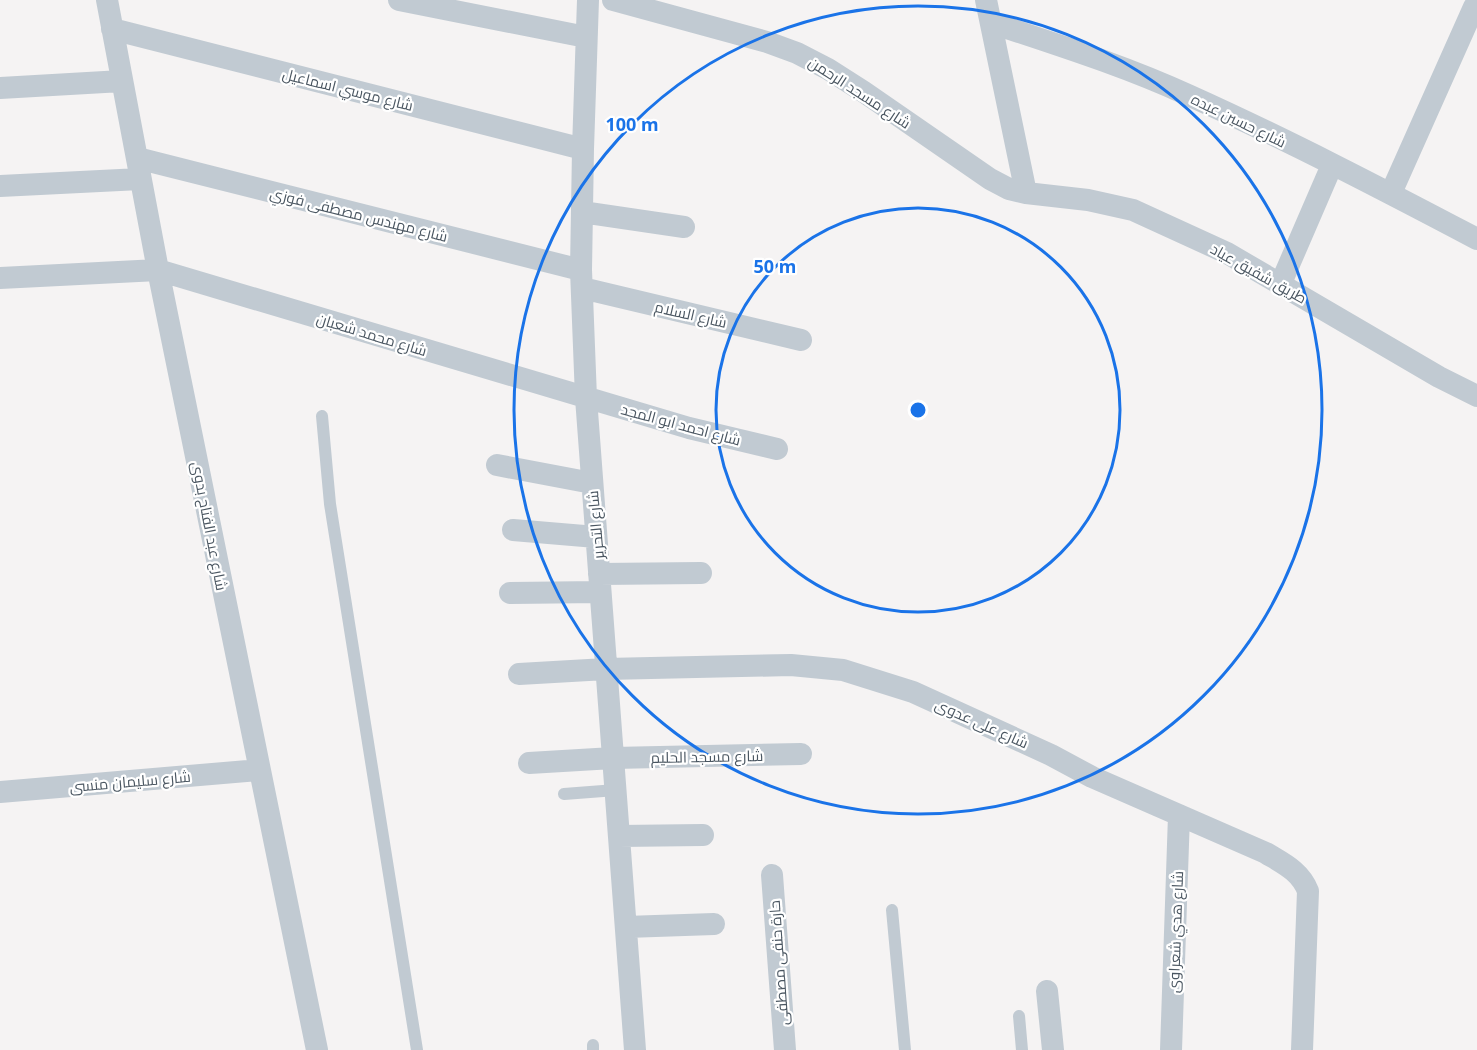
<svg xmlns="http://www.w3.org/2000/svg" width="1477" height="1050" viewBox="0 0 1477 1050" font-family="'Noto Sans',Cairo,sans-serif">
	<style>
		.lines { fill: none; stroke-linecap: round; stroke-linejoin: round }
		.lane { stroke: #c1cad2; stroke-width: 12 }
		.street { stroke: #c1cad2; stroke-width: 22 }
		.ring { fill: none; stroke: #1a73e8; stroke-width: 3 }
		.labels { text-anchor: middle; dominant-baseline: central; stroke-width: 4.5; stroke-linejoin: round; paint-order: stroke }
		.street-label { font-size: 15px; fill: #4a5661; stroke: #fff }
		.centre { fill: #1a73e8; stroke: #fff; stroke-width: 3 }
		.ring-label { font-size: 18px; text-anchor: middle; font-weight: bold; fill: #1a73e8; stroke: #fff; stroke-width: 4.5; stroke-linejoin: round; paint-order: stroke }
	</style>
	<rect width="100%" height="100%" fill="#f5f3f3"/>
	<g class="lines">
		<path class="lane" d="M322 416 330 504 417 1050
			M564 794 616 790
			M892 910 905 1050
			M1019 1016 1022 1050
			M593 1045V1050"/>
		<path class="street" d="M107 0 158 270 317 1050
			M399 0 586 37
			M588 0 583 149 581 270 586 398 635 1050
			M613 0 767 42 797 53 828 69 864 92 990 179 1009 189 1026 193 1088 200 1133 210 1227 253 1439 377 1477 396
			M986 0 1026 193
			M992 23C1058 45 1125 66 1188 95 1286 139 1382 189 1477 239
			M112 29 583 149
			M0 88 122 81
			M137 158 581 270
			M0 186 140 179
			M1391 193 1474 7
			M582 212 684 227
			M0 278 158 270 689 428 777 449
			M1281 283 1332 165
			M582 288 801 340
			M497 465 592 483
			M513 530 596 537
			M599 574 701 573
			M510 593 600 592
			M519 674 606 669 791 665 843 670 913 692 1051 755 1092 777 1266 853C1284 864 1300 871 1308 891L1302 1050
			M529 763 613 758 801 754
			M0 792 259 770
			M619 836 703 835
			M772 875 785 1050
			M626 927 714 924
			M1047 991 1053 1050
			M1171 1050 1179 815"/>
	</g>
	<g class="ring">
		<circle cx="918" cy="410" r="202"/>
		<circle cx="918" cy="410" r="404"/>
	</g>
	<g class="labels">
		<g class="street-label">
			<text transform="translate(348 89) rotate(14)">شارع موسي اسماعيل</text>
			<text transform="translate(860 92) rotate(33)">شارع مسجد الرحمن</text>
			<text transform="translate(1239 120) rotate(26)">شارع حسين عبده</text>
			<text transform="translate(359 214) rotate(14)">شارع مهندس مصطفى فوزي</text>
			<text transform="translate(1259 273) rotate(29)">طريق شفيق عياد</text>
			<text transform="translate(691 314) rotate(13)">شارع السلام</text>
			<text transform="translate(372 334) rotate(17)">شارع محمد شعبان</text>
			<text transform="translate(681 424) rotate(15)">شارع احمد ابو المجد</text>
			<text transform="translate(595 525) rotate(-95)">شارع التحرير</text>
			<text transform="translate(210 526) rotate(79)">شارع عبد الفتاح بدوى</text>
			<text transform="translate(982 723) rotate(24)">شارع على عدوى</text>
			<text transform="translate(707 756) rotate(-1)">شارع مسجد الحليم</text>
			<text transform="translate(130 781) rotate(-5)">شارع سليمان منسى</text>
			<text transform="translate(1175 932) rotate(-88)">شارع هدي شعراوى</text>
			<text transform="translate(778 963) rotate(-94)">حارة حنفى مصطفى</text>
		</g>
	</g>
	<circle cx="918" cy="410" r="9" class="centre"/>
	<g class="ring-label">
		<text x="632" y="131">100 m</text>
		<text x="775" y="273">50 m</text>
	</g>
</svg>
